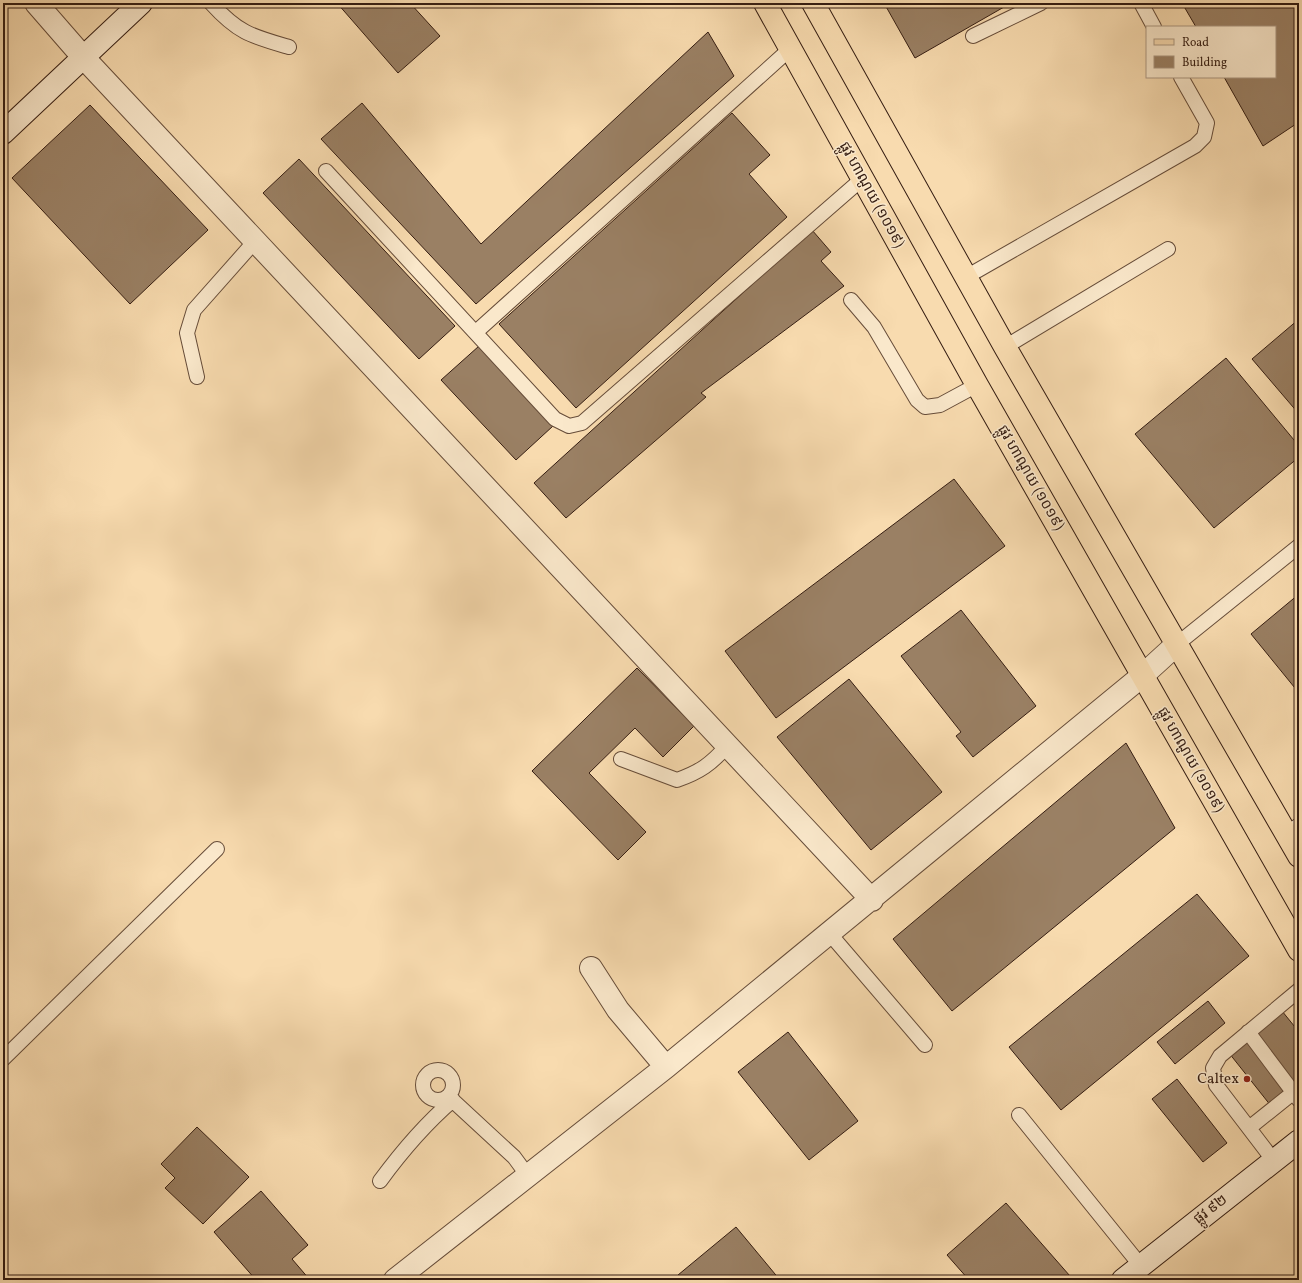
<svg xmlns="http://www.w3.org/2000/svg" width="1302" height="1283" viewBox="0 0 1302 1283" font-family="Vollkorn,'Noto Sans Khmer',serif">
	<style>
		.building { fill: #9a8064; stroke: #351d12 }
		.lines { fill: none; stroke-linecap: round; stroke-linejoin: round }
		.lane-casing { stroke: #664c39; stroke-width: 16 }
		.street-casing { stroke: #664c39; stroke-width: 24 }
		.secondary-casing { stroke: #351d12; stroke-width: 24 }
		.primary-casing { stroke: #351d12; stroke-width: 24 }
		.lane { stroke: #fae8cb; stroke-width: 14 }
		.street { stroke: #fae8cb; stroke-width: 22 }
		.secondary { stroke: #fae8cb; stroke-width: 22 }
		.primary { stroke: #f8dbaf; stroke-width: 22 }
		.poi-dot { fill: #8f2418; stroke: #fae8cb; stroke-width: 1.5 }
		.labels { text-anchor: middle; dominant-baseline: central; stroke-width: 3; stroke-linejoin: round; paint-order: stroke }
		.street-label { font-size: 15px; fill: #351d12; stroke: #fae8cb }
		.poi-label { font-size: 15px; fill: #351d12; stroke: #fae8cb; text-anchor: end }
	</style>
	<rect width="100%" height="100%" fill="#f8dbaf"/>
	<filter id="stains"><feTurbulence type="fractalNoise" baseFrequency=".005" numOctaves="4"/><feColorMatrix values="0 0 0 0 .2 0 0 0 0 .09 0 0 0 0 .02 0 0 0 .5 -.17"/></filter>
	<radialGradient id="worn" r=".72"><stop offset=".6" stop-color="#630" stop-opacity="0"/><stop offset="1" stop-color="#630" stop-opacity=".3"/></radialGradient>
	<path class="building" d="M337 3H410L440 36 398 73Z
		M884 3H1011L915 58Z
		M1182 3H1299V122L1263 146 1224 77H1275V27H1196Z
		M708 32 734 76 476 304 321 139 362 103 481 244Z
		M90 105 208 230 130 304 12 178Z
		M732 113 770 155 749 174 787 217 576 408 499 324Z
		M299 159 455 326 419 359 263 193Z
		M812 230 831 252 821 261 844 286 701 393 706 397 566 518 534 483Z
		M1299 319V414L1252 359Z
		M479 346 553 426 516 460 441 380Z
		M1226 358 1299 446V457L1214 528 1135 434Z
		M954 479 1005 546 776 718 725 651Z
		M1299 594V693L1251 634Z
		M961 610 1036 706 973 757 956 736 961 732 901 656Z
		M637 668 694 726 663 757 635 728 589 773 646 832 618 860 532 771Z
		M849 679 942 792 871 850 777 737Z
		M1126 743 1175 828 952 1011 893 939Z
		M1197 894 1249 956 1061 1110 1009 1047Z
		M1208 1001 1225 1023 1175 1064 1157 1042Z
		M1282 1011 1299 1032V1091L1275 1111 1229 1053Z
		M788 1032 858 1121 809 1160 738 1072Z
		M1177 1079 1227 1143 1203 1162 1152 1099Z
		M197 1127 249 1177 203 1224 165 1188 175 1178 161 1164Z
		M261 1191 308 1245 292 1259 310 1280H256L214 1232Z
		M1006 1203 1070 1276 1066 1280H969L947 1255Z
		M736 1227 780 1280H683L678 1275Z"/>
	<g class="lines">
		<g class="lane-casing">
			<path id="lane" d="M211 3C238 33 251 36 289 47
				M1141 3 1154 27
				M973 36 1041 3
				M326 171 555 419 569 426 582 423 862 179
				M966 277 1195 146 1204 137 1207 123 1181 77
				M851 300 874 327 917 400 925 407 940 405 977 385
				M476 332 790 49
				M1005 347 1168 249
				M197 377 187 333 194 310 256 240
				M1176 645 1299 546
				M621 759 677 780C700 772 711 764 727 746
				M1286 834 1299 825
				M830 934 925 1045
				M1248 1032 1299 1100
				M3 1059 217 849
				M423 1085a15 15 0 1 1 30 0a15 15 0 1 1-30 0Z
				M449 1097 514 1157 528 1176
				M1019 1115 1141 1266
				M1249 1128 1299 1088
				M1274 1161 1216 1085 1213 1068 1220 1056 1299 990
				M380 1181C402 1151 424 1125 453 1100"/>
		</g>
		<g class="street-casing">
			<path id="street" d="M36 3 83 57 872 900
				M591 968 618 1010 666 1067
				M395 1280 666 1067 1142 676 1176 645"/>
		</g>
		<g class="secondary-casing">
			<path id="secondary" d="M3 133 141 3
				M1123 1280 1299 1141"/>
		</g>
		<g class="primary-casing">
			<path id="primary" d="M765 3 977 385 1299 950
				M813 3 1005 347 1299 856"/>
		</g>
		<use href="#lane" class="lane"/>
		<use href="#street" class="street"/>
		<use href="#secondary" class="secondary"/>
		<use href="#primary" class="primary"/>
	</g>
	<circle class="poi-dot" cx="1247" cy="1079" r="4"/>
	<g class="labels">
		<g class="street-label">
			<text transform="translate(871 195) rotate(61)">ផ្លូវ ហាណូយ (១០១៩)</text>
			<text transform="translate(1030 478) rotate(60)">ផ្លូវ ហាណូយ (១០១៩)</text>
			<text transform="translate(1190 760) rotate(60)">ផ្លូវ ហាណូយ (១០១៩)</text>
			<text transform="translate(1211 1210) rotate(-38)">ផ្លូវ ៩២</text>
		</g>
		<g class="poi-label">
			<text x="1239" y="1079">Caltex</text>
		</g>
	</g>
	<rect width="1302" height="1283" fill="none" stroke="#f8dbaf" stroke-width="16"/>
	<rect x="4" y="4" width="1294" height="1275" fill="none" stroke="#351d12" stroke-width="2"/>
	<rect x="8" y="8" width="1286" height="1267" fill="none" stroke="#351d12"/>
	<rect x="1146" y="26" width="130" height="52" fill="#fae8cb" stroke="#ab9781"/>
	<rect x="1154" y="39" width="20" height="6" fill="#f8dbaf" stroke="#ab9781"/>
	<text x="1182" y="46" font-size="12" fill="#351d12">Road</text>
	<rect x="1154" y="56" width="20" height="12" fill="#9a8064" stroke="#ab9781"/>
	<text x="1182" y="66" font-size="12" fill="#351d12">Building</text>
	<rect width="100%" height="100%" filter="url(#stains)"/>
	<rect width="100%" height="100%" fill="url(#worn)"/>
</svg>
